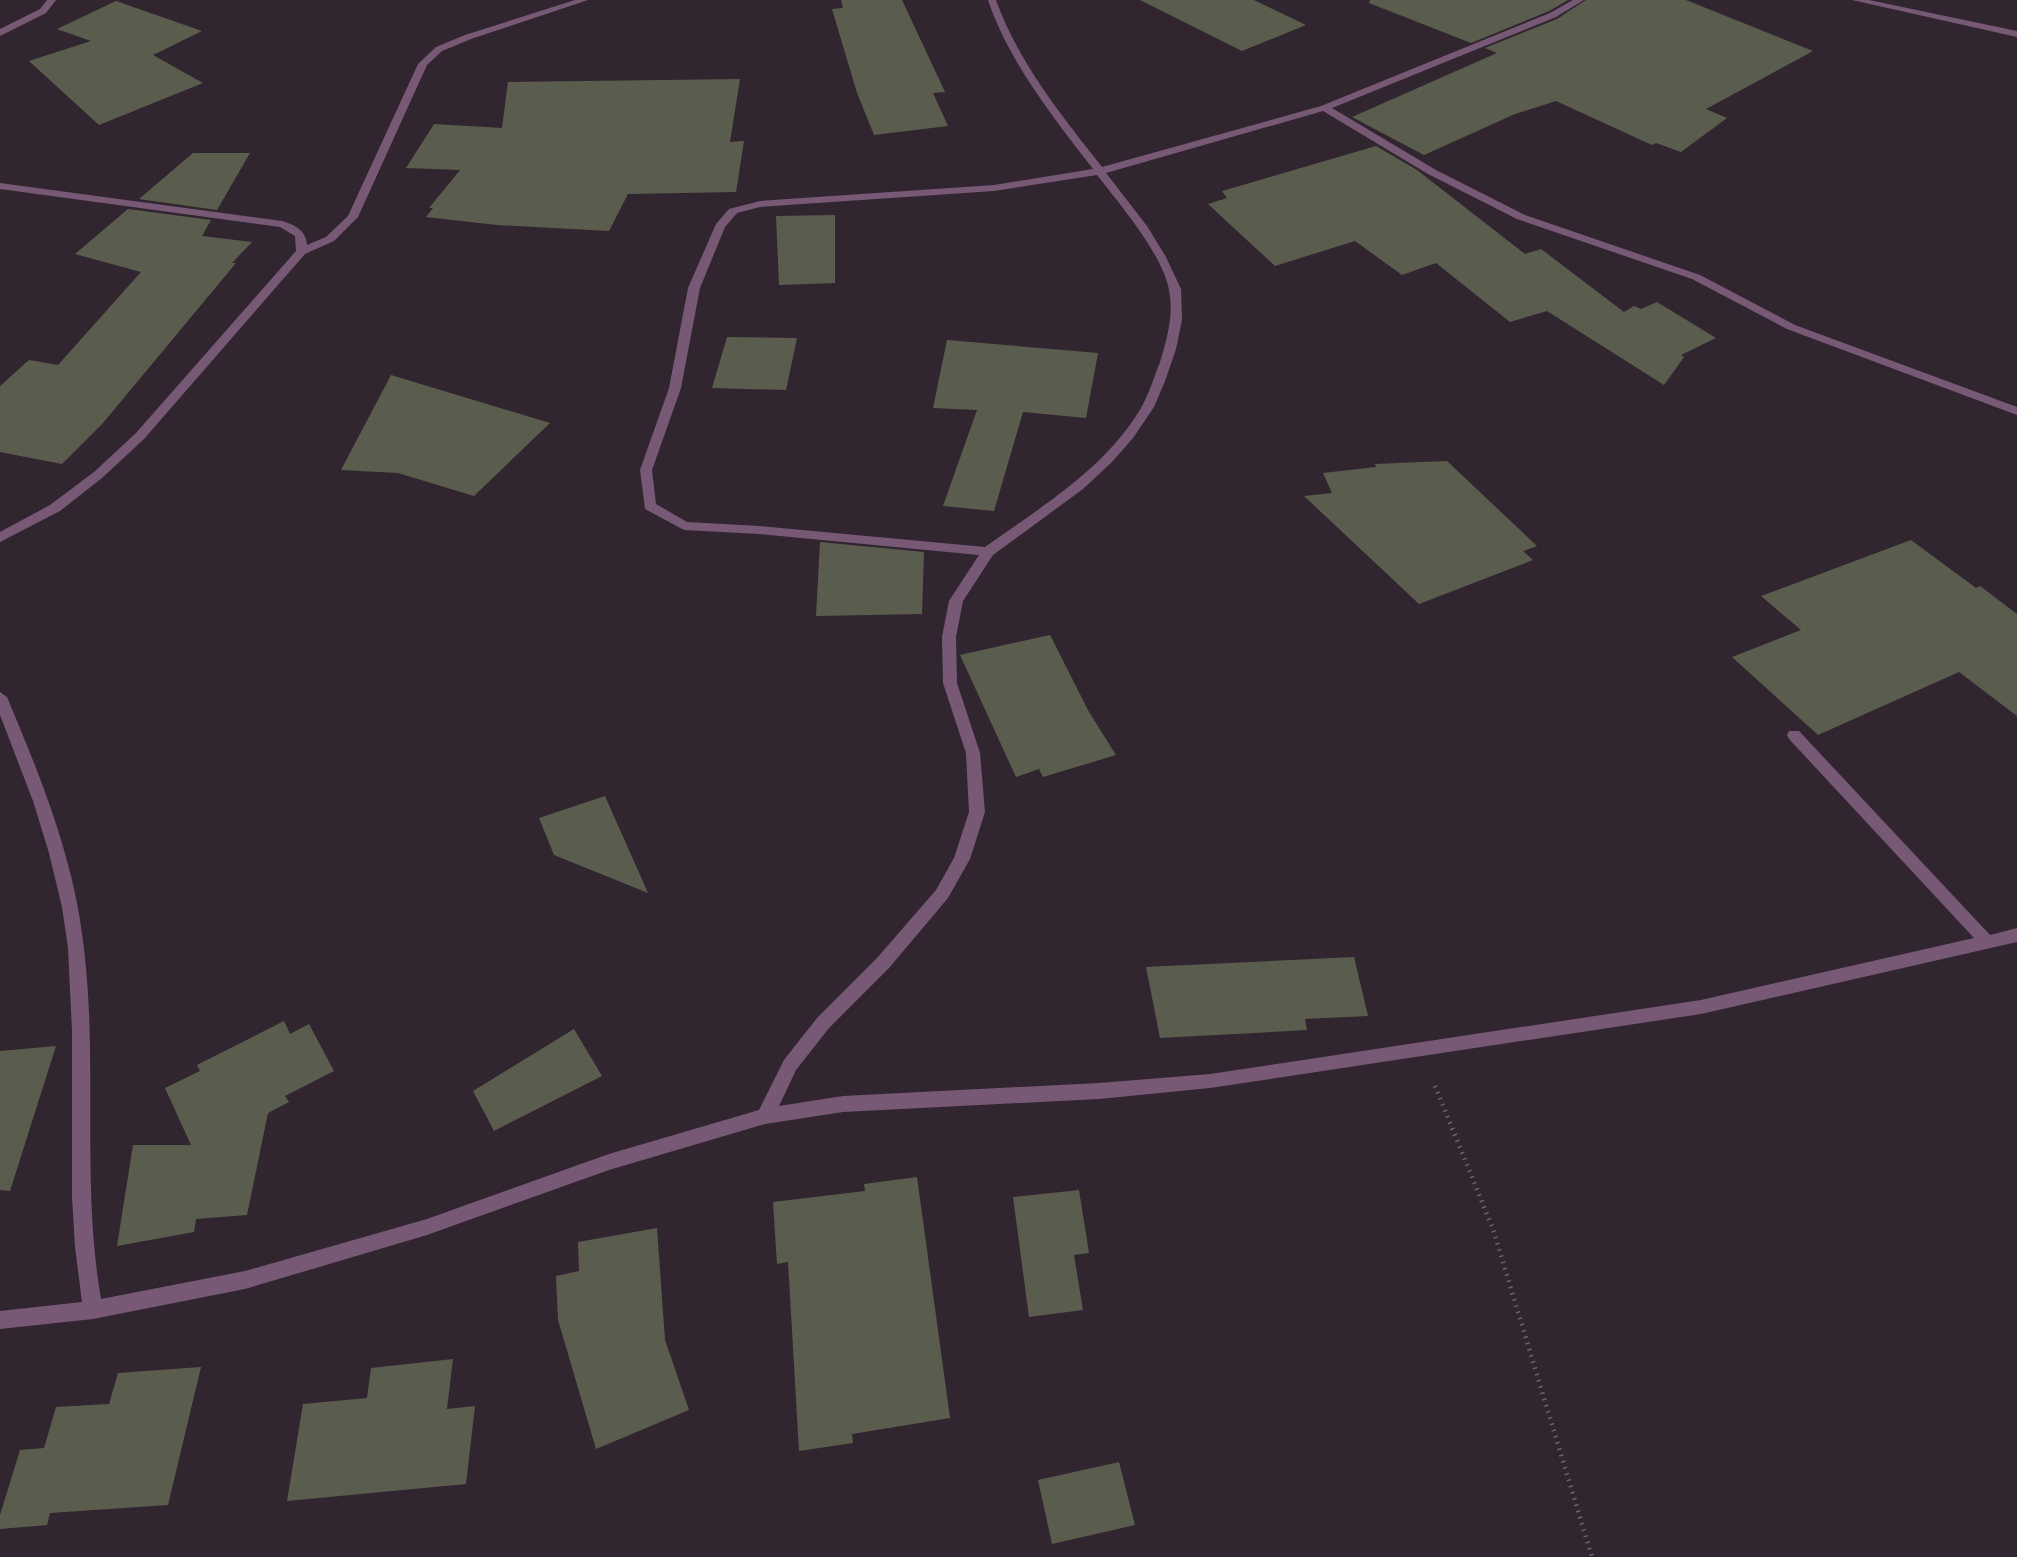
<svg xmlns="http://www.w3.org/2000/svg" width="2017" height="1557" viewBox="0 0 2017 1557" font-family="Arial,sans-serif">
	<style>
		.building { fill: #5a5d4e }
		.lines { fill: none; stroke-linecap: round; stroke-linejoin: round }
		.path { stroke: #6d636c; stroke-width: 4.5; stroke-dasharray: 1.5 5; stroke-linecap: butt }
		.minor { fill: #775975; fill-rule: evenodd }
	</style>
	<rect width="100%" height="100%" fill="#312630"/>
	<path class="building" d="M841 0H902L945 92 933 93 948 126 874 135 857 93 832 9 843 8Z
		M1140 0H1254L1306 25 1242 51Z
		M1370 0H1568L1549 11 1471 43 1369 3Z
		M1586 0H1686L1813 51 1706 109 1727 118 1681 152 1656 143 1652 145 1556 101 1515 114 1424 155 1352 117 1497 53 1485 48 1557 19Z
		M116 1 202 31 153 55 203 83 99 125 29 61 91 41 57 29Z
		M740 79 730 142 744 141 736 192 628 194 609 231 497 225 426 217 433 208H429L460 170 406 168 434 124 502 128 508 82Z
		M1376 146 1417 170 1525 254 1541 249 1624 312 1634 306 1641 309 1657 302 1716 338 1681 355 1684 357 1664 385 1547 311 1510 322 1436 263 1402 275 1355 241 1275 266 1208 204 1227 198 1222 191Z
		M193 153H250L217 210 139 199Z
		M128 209 211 220 202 236 252 242 232 263H236L103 423 62 464 0 452V386L29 360 58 365 141 272 75 254Z
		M835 215V283L779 285 776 216Z
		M727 337 797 338 786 390 712 388Z
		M947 340 1098 353 1086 418 1023 412 994 511 943 506 977 410 933 408Z
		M391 375 550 423 474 496 398 473 341 470Z
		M1447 461 1537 546 1523 551 1533 560 1419 604 1304 496 1332 493 1323 473 1376 467 1375 464Z
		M1911 540 1976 588 1980 586 2017 614V716L1959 672 1818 735 1732 657 1801 630 1761 596Z
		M820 542 924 552 922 614 816 616Z
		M1050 635 1089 712 1116 755 1043 777 1039 769 1016 777 960 655Z
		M605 796 648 893 554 855 539 818Z
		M1354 957 1368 1016 1305 1019 1307 1030 1160 1038 1146 967Z
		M284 1021 290 1034 309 1024 334 1071 285 1096 289 1102 268 1113 247 1215 196 1219 194 1232 117 1246 133 1145H191L165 1088 200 1071 197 1065Z
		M574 1029 602 1076 494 1131 473 1091Z
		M56 1046 10 1191 0 1190V1051Z
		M917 1177 950 1418 852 1434 853 1443 799 1451 788 1262 777 1264 773 1202 865 1191 864 1184Z
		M1079 1190 1089 1253 1074 1255 1083 1310 1029 1317 1013 1197Z
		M657 1228 665 1340 689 1410 596 1449 558 1320 556 1276 579 1271 578 1242Z
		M453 1359 447 1409 475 1406 466 1484 287 1501 303 1404 367 1398 371 1368Z
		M201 1367 168 1505 50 1513 47 1525 0 1529V1515L20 1450 44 1448 56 1407 109 1404 118 1373Z
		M1119 1462 1135 1525 1052 1544 1038 1480Z"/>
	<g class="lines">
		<path class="path" d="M1435 1086 1493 1229 1592 1557"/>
		<path class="minor" d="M47 0H56L46 13 0 36V29L40 9Z
			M575 0H588L471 39 442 51 427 65 358 217 334 241 305 254 144 439 102 478 60 511 0 542V532L50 505 94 472 136 433 296 251 295 236 280 227 0 189V183L282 221C295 225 306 230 307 245L326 237 348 216 418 64 436 47 465 35Z
			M988 0H996C1018 62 1062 116 1102 167L1321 106 1550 13 1573 0H1584L1556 17 1332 108 1436 170 1525 215 1700 275 1795 325 2017 407V415L1787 329 1692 279 1517 219 1428 174 1323 111 1106 173 1147 226 1166 257 1181 289 1182 320 1176 349 1165 381 1154 407 1133 438 1112 462 1083 489 993 555 963 601 956 637 957 683 980 753 985 812 970 859 948 898 889 968 829 1028 796 1070 779 1106 843 1096 1099 1083 1210 1074 1701 1000 1974 938 1789 739 1787 735 1789 731H1799L1990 935 2017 928V942L1701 1014 1210 1088 1099 1099 843 1112 765 1124 609 1170 427 1235 245 1289 93 1319 0 1329V1311L82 1302 75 1247 72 1197V1031L68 948 62 907 49 853 33 801 0 715V692L7 697C41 778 75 861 84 949 98 1066 81 1183 101 1299L245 1271 427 1219 609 1154 759 1110 784 1060 817 1018 877 958 936 890 954 858 969 812 966 753 943 683 942 637 949 601 979 555 759 534 684 530 645 509 640 470 669 388 688 288 716 224 729 209 760 201 994 185 1093 169C1053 117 1009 62 988 0ZM1097 175C1119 203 1163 255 1169 290 1174 314 1167 339 1160 362 1154 377 1149 394 1141 408 1105 469 1041 507 985 547L759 526 687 522 656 504 652 470 681 388 700 288 725 227 737 213 760 207 994 191Z
			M1852 0H1869L2017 31V37Z"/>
	</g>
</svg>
